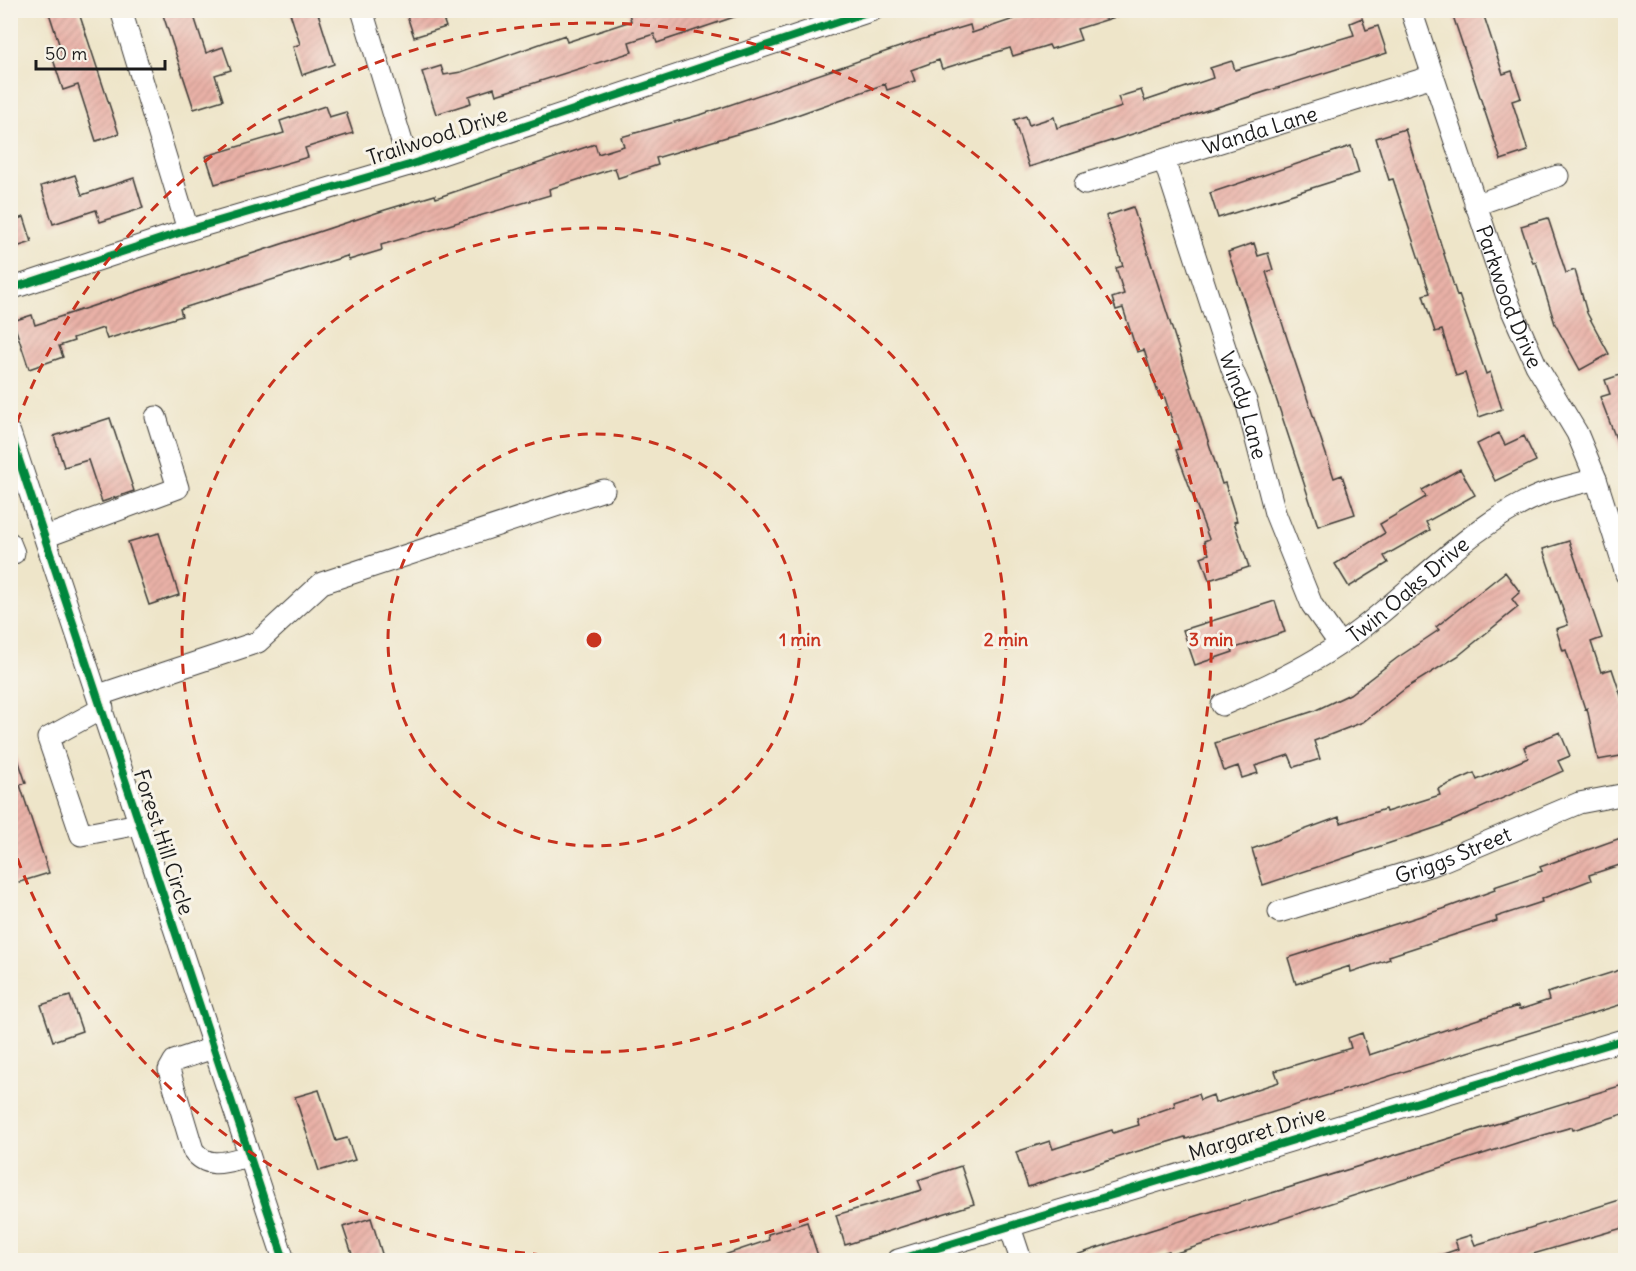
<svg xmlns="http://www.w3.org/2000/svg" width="1636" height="1271" viewBox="0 0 1636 1271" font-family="Delius,sans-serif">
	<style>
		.building { fill: url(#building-hatch) }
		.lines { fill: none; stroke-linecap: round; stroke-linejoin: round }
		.minor-casing { stroke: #3c3a36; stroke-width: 23 }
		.minor { stroke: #fff; stroke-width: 21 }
		.cycleway-casing { stroke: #f7f3e8; stroke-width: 11 }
		.cycleway { stroke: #00873e; stroke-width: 8 }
		.ring { fill: none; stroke: #c8321e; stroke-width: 3; stroke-dasharray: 10 8 }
		.labels { text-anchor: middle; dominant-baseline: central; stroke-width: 6; stroke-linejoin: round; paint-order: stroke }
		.street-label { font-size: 21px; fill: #1c1c1c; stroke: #f7f3e8 }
		.centre { fill: #c8321e; stroke: #f7f3e8; stroke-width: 3 }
		.ring-label { font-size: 18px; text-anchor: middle; font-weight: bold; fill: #c8321e; stroke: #f7f3e8; stroke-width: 6; stroke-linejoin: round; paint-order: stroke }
	</style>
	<defs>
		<pattern id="building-hatch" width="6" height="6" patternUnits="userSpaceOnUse" patternTransform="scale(1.5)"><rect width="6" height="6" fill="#e9b1a7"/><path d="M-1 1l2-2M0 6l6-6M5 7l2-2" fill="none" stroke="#c7988f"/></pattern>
	</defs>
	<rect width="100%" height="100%" fill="#f7f3e8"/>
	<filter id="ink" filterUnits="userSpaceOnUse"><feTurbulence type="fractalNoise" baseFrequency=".0167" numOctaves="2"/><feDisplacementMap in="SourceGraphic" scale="12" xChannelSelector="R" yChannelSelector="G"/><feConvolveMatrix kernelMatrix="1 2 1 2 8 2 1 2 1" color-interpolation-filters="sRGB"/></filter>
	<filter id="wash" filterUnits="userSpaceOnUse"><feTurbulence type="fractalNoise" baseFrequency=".008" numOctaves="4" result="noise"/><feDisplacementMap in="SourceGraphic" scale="24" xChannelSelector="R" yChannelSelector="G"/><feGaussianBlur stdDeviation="1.35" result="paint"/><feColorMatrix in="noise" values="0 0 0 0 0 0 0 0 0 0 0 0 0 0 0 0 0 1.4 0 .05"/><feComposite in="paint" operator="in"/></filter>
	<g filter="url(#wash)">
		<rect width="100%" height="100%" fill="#eee5c9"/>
		<g id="blocks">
			<path class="building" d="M48 10H78L119 134 96 141 78 85 63 90 53 59 63 56Z
				M176 10H192L206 53 223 47 231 70 215 75 223 100 194 109 163 15Z
				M289 10H317L334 64 302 75 293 47 300 44Z
				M405 10H440L446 27 414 37Z
				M628 10H745L746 13 657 43 654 34 629 42 632 52 496 95 494 88 469 96 471 103 436 114 422 72 441 66 444 75 461 72 565 35 567 42 631 21Z
				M1041 10H1125V14L1077 29 1081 40 1051 49 1049 45 1013 56 1010 48 942 69 939 60 911 70 915 81 887 90 885 84 774 123 656 158 658 165 618 178 615 168 549 189 550 195 381 245 382 250 349 260 347 256 180 309 182 316 139 329 107 339 103 328 73 338 74 341 59 346 63 357 29 369 13 321 32 315 35 325 385 210 435 195 436 198 595 144 598 154 624 146 621 137 703 114 917 41 970 25 972 33Z
				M1451 10H1482L1503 74 1512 71 1521 98 1512 101 1528 151 1501 160Z
				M1362 18 1366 30 1378 26 1387 53 1029 167 1014 120 1026 116 1029 125 1054 117 1057 128 1122 107 1118 97 1141 90 1145 101 1213 78 1210 68 1232 61 1235 70 1354 35 1350 23Z
				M325 106 329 117 346 112 353 133 305 148 308 157 215 184 206 156 284 133 280 121Z
				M1405 129 1457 296 1459 295 1486 374 1490 372 1502 409 1479 417 1465 373 1456 376 1442 330 1435 332 1423 295 1430 293 1393 179 1389 180 1376 138Z
				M1351 146 1359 173 1218 218 1210 193Z
				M75 175 82 195 134 178 143 208 100 222 96 210 53 224 41 186Z
				M1133 207 1222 484 1225 483 1237 521 1234 522 1249 567 1209 580 1201 557 1209 554 1204 541 1209 539 1176 450 1181 448 1164 395 1159 396 1144 350 1137 352 1123 308 1116 310 1112 298 1124 294 1116 268 1123 266 1106 216Z
				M24 217 32 242 10 249V221Z
				M1548 218 1566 273 1575 270 1587 313 1609 354 1580 370 1555 324 1536 262 1533 263 1521 226Z
				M1254 243 1258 256 1268 253 1273 270 1266 272 1287 338 1334 478 1342 475 1355 514 1318 526 1228 252Z
				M1626 373V456L1623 457 1600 397 1610 394 1605 380Z
				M110 418 134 491 102 502 88 460 64 467 54 436Z
				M1499 433 1505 445 1524 436 1536 461 1495 481 1477 444Z
				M1460 469 1475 495 1426 522 1430 530 1384 556 1388 563 1349 587 1335 564 1385 533 1380 524 1426 497 1422 490Z
				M159 533 179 595 149 605 128 542Z
				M1569 541 1602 638 1591 642 1601 672 1612 669 1626 711V755L1598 760 1587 708 1585 709 1566 650 1563 651 1556 629 1568 625 1543 549Z
				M1505 572 1520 592 1512 599 1518 607 1458 656 1406 688 1363 722 1314 741 1320 759 1294 767 1289 755 1255 766 1258 773 1242 778 1238 766 1224 771 1215 743 1314 711 1350 694 1397 658 1439 630 1436 627Z
				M1275 601 1285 632 1232 649 1233 652 1195 665 1183 630Z
				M1560 732 1570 756 1558 761 1563 771 1441 826 1263 885 1252 849 1339 817 1341 823 1385 809 1386 812 1440 795 1438 789 1474 773 1477 780 1528 758 1524 747Z
				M10 744H13L26 783 20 785 49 873 10 885Z
				M1626 836V863L1589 875 1591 880 1541 899 1542 902 1496 917 1497 921 1389 956 1390 959 1351 972 1350 966 1296 984 1288 958 1443 909 1495 890 1494 887 1542 871 1540 867Z
				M1626 968V1003L1186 1139 1185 1137 1132 1153 1028 1187 1016 1152 1050 1141 1053 1149 1112 1130 1113 1133 1139 1125 1137 1119 1175 1106 1174 1102 1198 1094 1200 1100 1213 1095 1215 1103 1279 1082 1275 1071 1351 1048 1348 1038 1362 1033 1369 1055 1518 1006 1519 1010 1549 1000 1547 993Z
				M70 996 82 1031 53 1041 41 1005Z
				M1626 1084V1113L1573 1130 1572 1127 1523 1141 1170 1255 1169 1251 1140 1260H1067V1258L1148 1231Z
				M319 1090 336 1141 347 1138 355 1160 319 1171 295 1097Z
				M961 1166 974 1204 845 1245 836 1215 922 1190 918 1180Z
				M1626 1198V1227L1605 1233 1513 1260H1432V1258L1458 1249 1455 1240 1471 1235 1475 1245Z
				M371 1218 383 1257 373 1260H354L343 1227Z
				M807 1222 818 1256 803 1260H715V1258L769 1240 768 1234Z"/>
		</g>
	</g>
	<g filter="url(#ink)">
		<use href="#blocks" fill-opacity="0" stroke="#3c3a36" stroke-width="1.5"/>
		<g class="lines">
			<g class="minor-casing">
				<g id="minor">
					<path d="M121 10 188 230"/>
					<path d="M362 10 409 165"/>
					<path id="s1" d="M1411 10 1510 306 1536 365 1577 433 1596 479 1626 574"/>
					<path id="s2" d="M1164 160 1232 369 1246 401 1275 513 1312 605 1339 643"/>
					<path id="s3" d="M1085 184 1433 76"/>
					<path d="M1475 205 1558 176"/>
					<path d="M10 289 188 230 409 165 873 10"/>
					<path d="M10 433 284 1260"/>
					<path d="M45 537 178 488 156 417"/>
					<path d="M10 543 14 553"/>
					<path d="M99 695 258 642 322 583 604 490"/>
					<path id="s4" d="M1222 705C1271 685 1318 662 1361 629 1420 584 1473 522 1543 494 1560 487 1579 484 1596 479"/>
					<path d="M103 708 48 738 81 835 139 824"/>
					<path id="s5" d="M1279 912 1435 864 1579 803 1626 794"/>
					<path d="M213 1048 174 1061 169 1070 193 1150C208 1171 228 1161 249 1156"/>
					<path d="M1010 1227 1021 1260"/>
					<path d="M898 1260 1626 1039"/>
				</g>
			</g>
			<use href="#minor" class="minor"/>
			<g class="cycleway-casing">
				<path id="cycleway" d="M10 289 188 230 409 165 873 10
					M10 433 284 1260
					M898 1260 1626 1039"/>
			</g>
			<use href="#cycleway" class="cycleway"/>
		</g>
	</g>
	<g class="ring">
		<circle cx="594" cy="640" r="206"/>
		<circle cx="594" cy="640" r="412"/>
		<path d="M11 439A617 617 0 1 1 11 841"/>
	</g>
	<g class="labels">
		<g class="street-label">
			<text stroke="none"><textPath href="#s3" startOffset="183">Wanda Lane</textPath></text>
			<text transform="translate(437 136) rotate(-18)">Trailwood Drive</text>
			<text stroke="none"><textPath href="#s1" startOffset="303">Parkwood Drive</textPath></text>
			<text stroke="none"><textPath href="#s2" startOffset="258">Windy Lane</textPath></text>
			<text stroke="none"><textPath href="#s4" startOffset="220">Twin Oaks Drive</textPath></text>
			<text transform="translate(164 842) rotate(72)">Forest Hill Circle</text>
			<text stroke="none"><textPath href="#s5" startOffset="183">Griggs Street</textPath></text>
			<text transform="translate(1257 1133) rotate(-17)">Margaret Drive</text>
		</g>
	</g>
	<circle cx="594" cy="640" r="9" class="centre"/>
	<g class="ring-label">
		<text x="800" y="646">1 min</text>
		<text x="1006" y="646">2 min</text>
		<text x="1211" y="646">3 min</text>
	</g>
	<rect width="1636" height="1271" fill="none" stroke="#f7f3e8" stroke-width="36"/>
	<path d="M36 60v9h129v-9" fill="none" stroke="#1c1c1c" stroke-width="3"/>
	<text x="45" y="60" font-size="18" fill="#1c1c1c" stroke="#f7f3e8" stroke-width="4.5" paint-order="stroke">50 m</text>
</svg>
